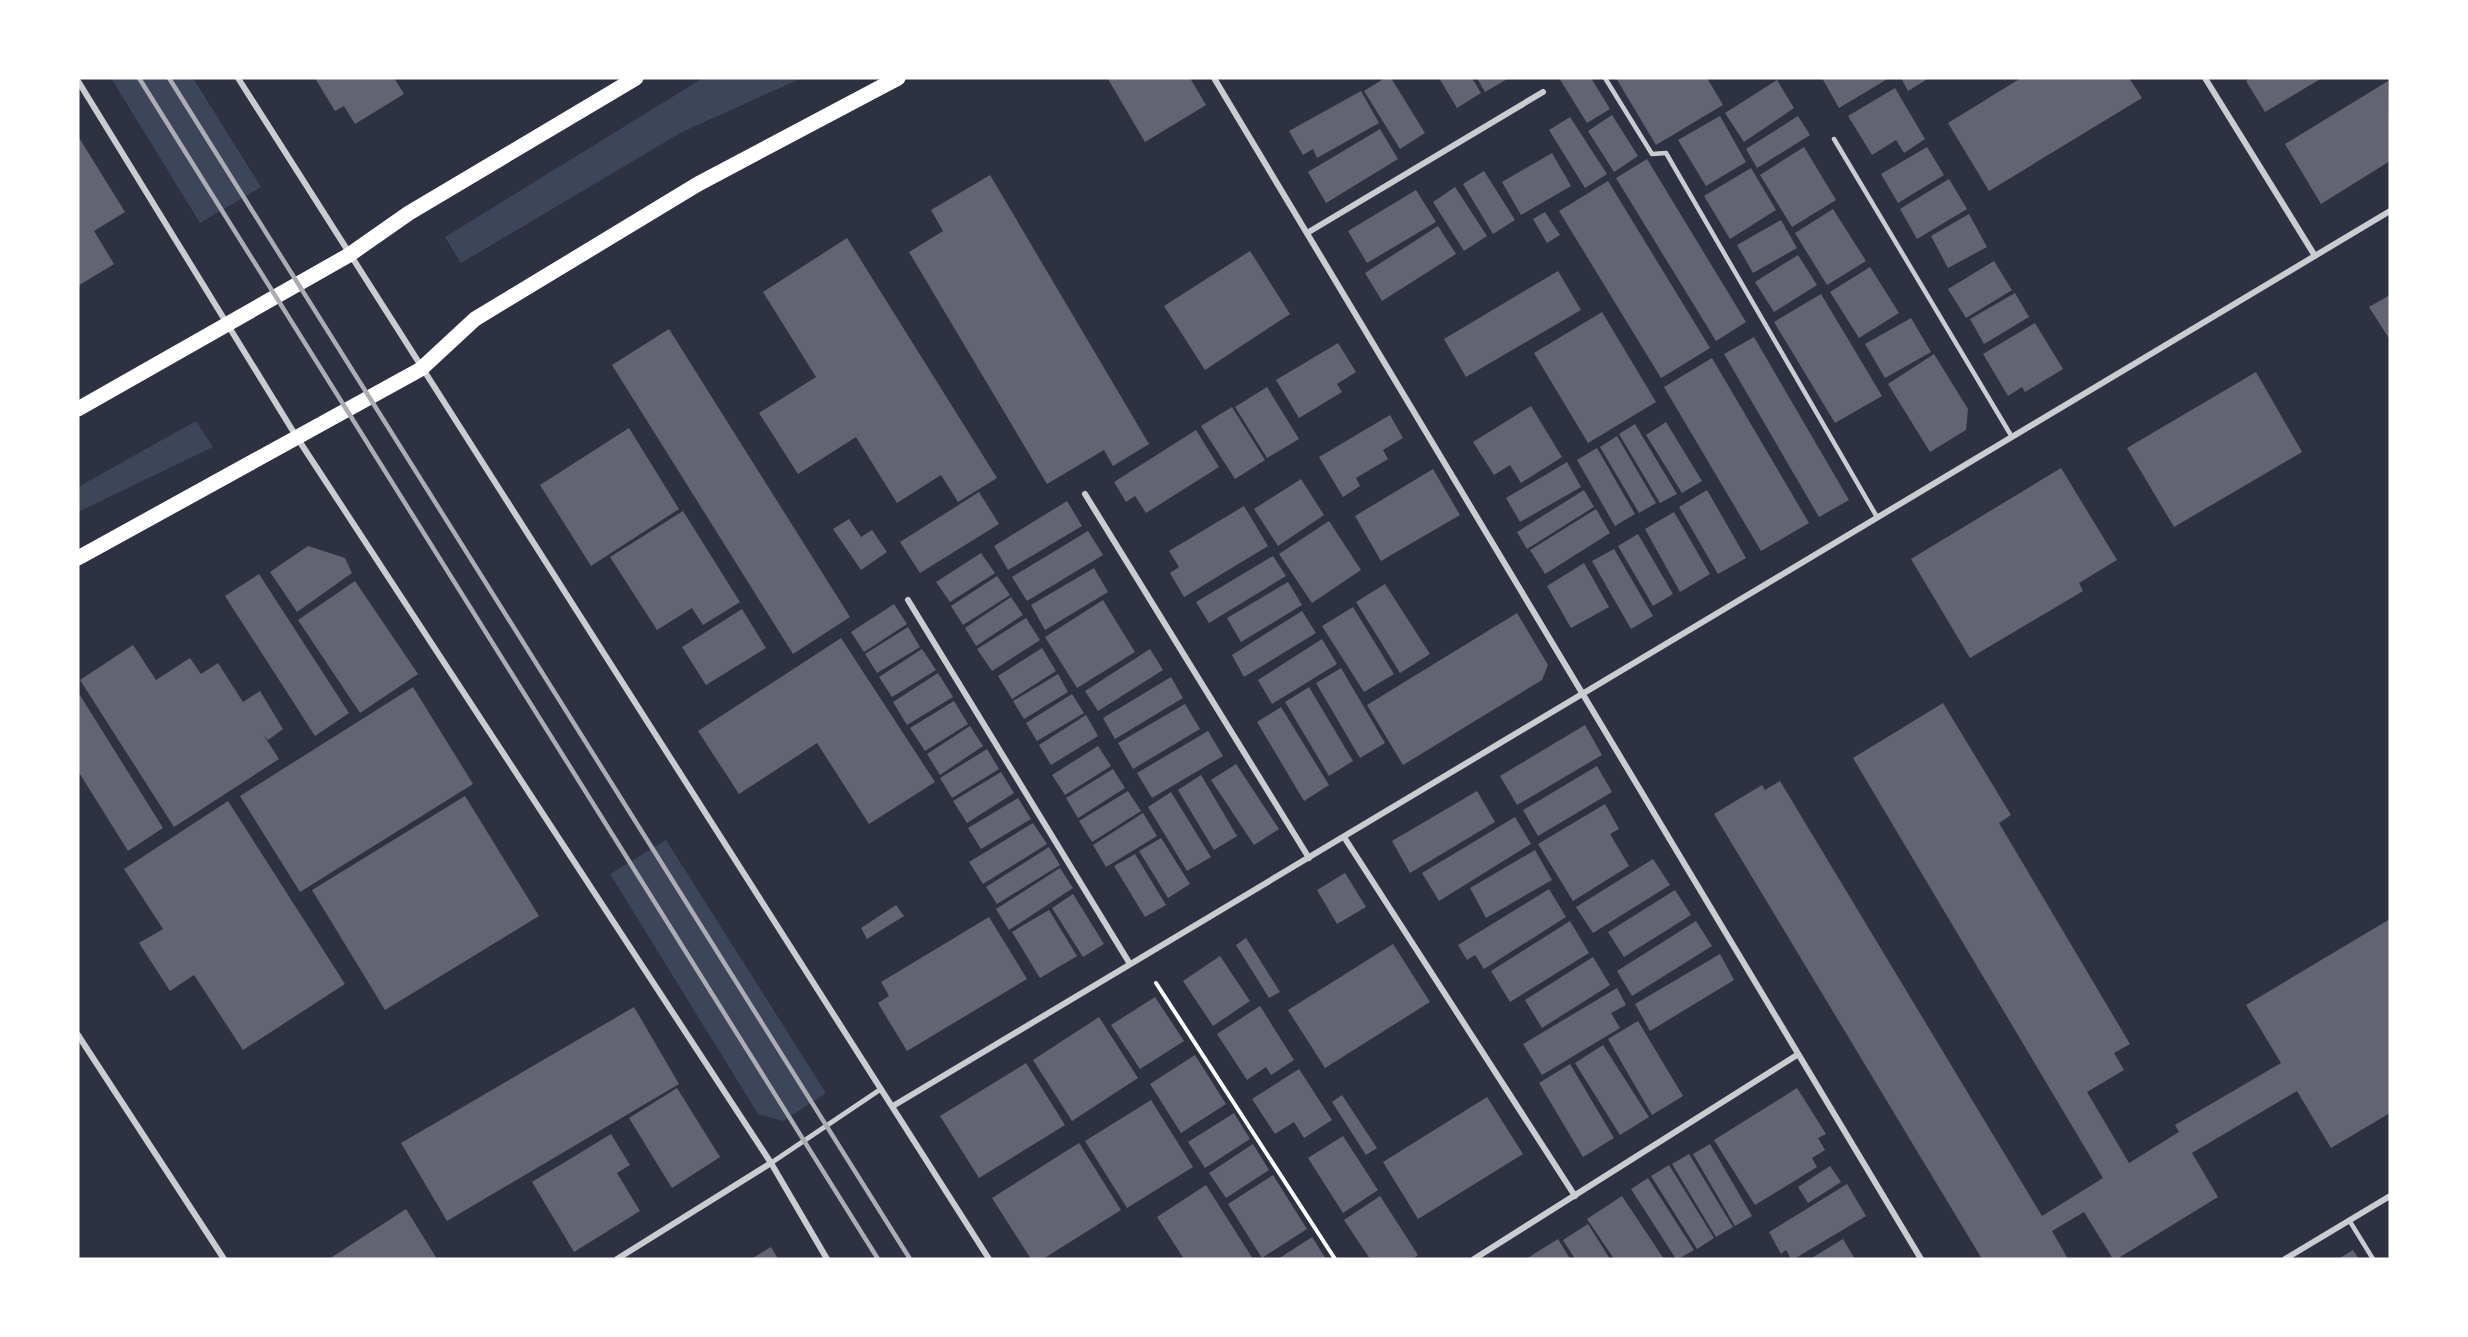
<svg xmlns="http://www.w3.org/2000/svg" width="2468" height="1337" viewBox="0 0 2468 1337" font-family="Roboto,sans-serif">
	<style>
		.green { fill: #3c4559 }
		.building { fill: #626471 }
		.lines { fill: none; stroke-linecap: round; stroke-linejoin: round }
		.path { stroke: #fff; stroke-width: 4 }
		.service { stroke: #caccd0; stroke-width: 4.5 }
		.pedestrian { stroke: #caccd0; stroke-width: 5 }
		.minor { stroke: #caccd0; stroke-width: 6 }
		.primary { stroke: #fff; stroke-width: 15 }
		.rail { stroke: #abadb3; stroke-width: 4.5 }
	</style>
	<rect width="100%" height="100%" fill="#2d3142"/>
	<path class="green" d="M111 78H193L261 187 200 223Z
		M703 78H802L682 132 461 263 445 237Z
		M196 421 213 447 78 512V487Z
		M666 840 826 1093 783 1121 758 1114 610 874Z"/>
	<path class="building" d="M315 78H394L404 94 355 124 344 106 335 111Z
		M1110 78H1190L1206 105 1145 142 1108 79Z
		M1385 78H1391L1425 133 1400 149 1364 91Z
		M1439 78H1472L1481 93 1457 108Z
		M1477 78H1509L1485 92Z
		M1559 78H1591L1610 109 1587 123Z
		M1616 78H1707L1723 105 1656 145Z
		M1822 78H1889L1839 108Z
		M1901 78H1929L1908 91Z
		M2021 78H2129L2142 98 1989 191 1948 123Z
		M2251 78H2322L2265 112 2246 81Z
		M1777 80 1794 108 1744 142 1725 113Z
		M2388 81 2390 161 2321 204 2285 144Z
		M1895 88 1925 139 1904 153 1896 140 1872 155 1848 116Z
		M1361 91 1379 123 1317 158 1313 149 1303 155 1289 131Z
		M1612 115 1638 156 1614 172 1588 131Z
		M1720 116 1746 162 1706 186 1678 140Z
		M1798 116 1810 135 1757 168 1746 149Z
		M1570 117 1607 174 1585 188 1549 130Z
		M1380 129 1398 159 1326 203 1308 172Z
		M78 136 125 212 94 231 114 264 78 286Z
		M1804 147 1836 200 1792 227 1760 175Z
		M1927 147 1944 175 1898 203 1881 174Z
		M1552 153 1571 186 1521 215 1502 182Z
		M1647 159 1746 322 1716 341 1616 178Z
		M1751 168 1776 210 1730 239 1704 196Z
		M1484 171 1515 220 1493 234 1463 184Z
		M990 175 1149 444 1113 466 1104 450 1047 484 909 252 943 231 931 210Z
		M1949 179 1967 209 1917 239 1900 209Z
		M1608 181 1710 348 1661 378 1559 211Z
		M1455 187 1487 236 1464 251 1433 202Z
		M1416 190 1436 222 1367 263 1348 231Z
		M1833 209 1866 261 1827 285 1795 233Z
		M1545 212 1560 235 1547 243 1533 219Z
		M1969 214 1987 247 1948 268 1931 236Z
		M1781 220 1797 248 1753 273 1737 245Z
		M1438 226 1456 254 1382 301 1365 273Z
		M847 238 997 478 958 502 941 475 897 503 856 437 798 474 759 413 816 377 763 292Z
		M1250 251 1290 314 1205 370 1164 306Z
		M1798 255 1817 285 1774 312 1755 282Z
		M1994 261 2012 290 1966 318 1948 289Z
		M1870 267 1899 313 1859 338 1830 292Z
		M1558 271 1581 310 1466 377 1444 339Z
		M2015 293 2029 317 1984 344 1970 319Z
		M1821 294 1882 396 1835 423 1774 322Z
		M2390 295V340L2369 307Z
		M1602 312 1656 402 1588 443 1534 353Z
		M1911 318 1931 352 1885 378 1865 344Z
		M2035 323 2063 369 2025 392 2022 387 2008 396 1983 354Z
		M669 329 850 617 793 654 612 365Z
		M1754 337 1849 500 1819 517 1724 354Z
		M1338 343 1356 372 1337 384 1342 392 1299 418 1276 380Z
		M1934 354 1968 409 1966 430 1930 452 1888 384Z
		M1712 358 1809 523 1761 551 1664 387Z
		M2256 372 2302 452 2174 527 2127 448Z
		M1267 387 1299 439 1267 458 1235 407Z
		M1531 406 1562 457 1521 483 1510 465 1494 475 1473 442Z
		M1232 407 1265 460 1235 479 1201 426Z
		M1390 415 1403 438 1383 450 1388 459 1356 478 1360 486 1343 497 1319 457Z
		M1666 422 1702 481 1682 493 1646 435Z
		M1635 424 1677 494 1660 503 1619 434Z
		M629 428 679 509 591 566 540 485Z
		M1196 430 1219 467 1146 513 1135 496 1126 502 1114 482Z
		M1617 436 1656 503 1639 513 1600 447Z
		M1597 448 1635 514 1615 526 1577 460Z
		M1567 462 1581 487 1520 522 1506 498Z
		M2061 468 2117 560 2079 583 2083 591 1970 658 1911 559Z
		M1433 469 1460 515 1381 561 1355 516Z
		M1301 479 1324 515 1278 546 1254 509Z
		M1584 490 1594 507 1527 549 1517 532Z
		M1707 490 1746 558 1718 574 1679 507Z
		M979 492 999 524 920 573 900 542Z
		M1067 501 1082 526 1008 570 994 546Z
		M1244 506 1268 546 1184 597 1170 573 1179 567 1169 551Z
		M1596 509 1610 533 1545 574 1530 550Z
		M683 511 740 602 703 625 692 608 657 630 610 557Z
		M1674 512 1710 574 1680 592 1645 529Z
		M849 519 861 537 872 530 887 552 861 570 833 529Z
		M1329 521 1361 570 1312 603 1279 554Z
		M1088 531 1103 555 1027 601 1012 577Z
		M1638 534 1673 594 1653 606 1618 546Z
		M308 546 345 558 352 573 297 612 270 572Z
		M1614 549 1653 616 1631 629 1592 561Z
		M981 553 995 573 950 602 936 582Z
		M1273 556 1286 576 1209 623 1196 602Z
		M1584 563 1609 607 1571 628 1547 586Z
		M1094 568 1108 592 1045 630 1031 605Z
		M259 574 349 713 315 736 225 596Z
		M997 576 1010 595 963 625 951 606Z
		M355 581 418 674 360 713 298 620Z
		M1288 582 1302 605 1241 642 1227 618Z
		M1385 584 1430 654 1400 673 1356 602Z
		M1011 597 1023 615 976 646 965 628Z
		M1103 600 1135 652 1077 688 1045 637Z
		M894 604 907 624 864 652 851 632Z
		M1353 607 1394 674 1364 692 1322 626Z
		M742 609 766 648 706 685 682 647Z
		M1302 611 1316 633 1244 677 1232 655Z
		M1517 613 1548 665 1542 680 1403 765 1367 705Z
		M1026 618 1040 640 992 671 977 649Z
		M908 627 920 647 877 673 865 654Z
		M841 638 935 782 869 824 817 743 739 794 698 731Z
		M1322 639 1337 664 1272 704 1258 680Z
		M133 645 156 680 190 658 201 674 218 663 243 702 260 691 283 729 268 740 263 734 279 759 174 827 80 680Z
		M1042 648 1056 671 1012 699 998 676Z
		M922 649 936 670 892 697 879 677Z
		M1150 649 1163 670 1098 711 1085 691Z
		M1341 668 1385 743 1360 758 1316 683Z
		M938 673 953 697 907 725 893 702Z
		M1058 674 1068 692 1024 719 1013 701Z
		M1171 677 1183 698 1115 739 1103 718Z
		M413 687 473 784 300 892 240 796Z
		M1309 687 1353 761 1329 776 1285 702Z
		M78 692 163 828 128 851 78 771Z
		M1072 694 1084 713 1037 741 1026 723Z
		M954 701 968 724 925 751 910 728Z
		M1943 703 2011 815 1999 823 2130 1044 2114 1053 2124 1070 2087 1092 2129 1163 2179 1132 2175 1125 2281 1063 2246 1005 2390 919V1113L2331 1148 2297 1091 2192 1153 2218 1197 2117 1259H2113L2084 1212 2052 1231 2068 1259H1982L1714 814 1762 785 1765 790 1780 781 2042 1216 2103 1178 1853 758Z
		M1185 704 1200 729 1133 769 1118 743Z
		M1281 707 1329 785 1304 801 1257 722Z
		M1086 715 1098 736 1051 765 1039 745Z
		M1585 725 1602 755 1517 805 1500 776Z
		M970 726 983 746 940 775 927 754Z
		M1208 731 1223 756 1152 798 1137 773Z
		M1098 746 1111 766 1065 795 1052 775Z
		M987 749 999 769 952 798 940 778Z
		M1236 764 1279 829 1254 845 1211 780Z
		M1597 766 1612 792 1538 836 1523 810Z
		M1113 769 1125 788 1078 818 1066 798Z
		M1001 772 1014 793 967 823 953 801Z
		M1201 775 1237 836 1214 850 1178 790Z
		M1128 791 1141 811 1092 842 1079 821Z
		M1477 791 1495 822 1410 873 1392 841Z
		M1171 792 1211 857 1187 871 1148 807Z
		M465 796 539 916 385 1010 312 890Z
		M1018 798 1031 819 981 849 968 828Z
		M228 801 345 984 243 1050 194 975 170 991 139 943 163 929 124 869Z
		M1605 804 1619 829 1610 834 1629 866 1573 901 1538 844Z
		M1143 813 1157 836 1106 867 1093 845Z
		M1515 817 1531 844 1439 901 1422 873Z
		M1033 823 1047 844 983 884 969 862Z
		M1161 838 1190 884 1168 898 1139 851Z
		M1049 847 1060 865 997 904 986 887Z
		M1535 850 1552 880 1486 918 1470 888Z
		M1135 854 1166 905 1145 917 1114 866Z
		M1653 859 1670 885 1593 933 1576 907Z
		M1060 868 1073 888 1009 930 996 909Z
		M1345 873 1366 907 1337 924 1317 890Z
		M1549 889 1566 917 1484 969 1475 955 1467 960 1458 945Z
		M1675 890 1691 915 1624 957 1608 932Z
		M1073 894 1104 944 1083 957 1052 908Z
		M896 905 904 916 867 939 861 928Z
		M1049 910 1077 956 1040 978 1012 932Z
		M989 917 1027 979 907 1051 878 1003 889 996 881 982Z
		M1570 921 1589 953 1510 1002 1491 971Z
		M1696 921 1712 946 1632 996 1617 971Z
		M1246 938 1280 992 1269 998 1236 945Z
		M1393 944 1430 1002 1325 1068 1288 1010Z
		M1720 954 1734 980 1650 1031 1635 1004Z
		M1220 956 1250 1001 1213 1026 1183 981Z
		M1593 957 1610 985 1542 1028 1525 1000Z
		M1617 988 1626 1005 1611 1013 1620 1028 1542 1075 1523 1044Z
		M1155 997 1184 1041 1140 1069 1111 1025Z
		M1260 1006 1294 1060 1271 1075 1266 1067 1247 1080 1217 1034Z
		M634 1007 679 1084 447 1221 401 1143Z
		M1099 1017 1138 1078 1072 1121 1033 1060Z
		M1638 1021 1683 1096 1652 1115 1608 1039Z
		M1603 1045 1649 1117 1620 1135 1575 1063Z
		M1195 1055 1226 1104 1181 1133 1150 1084Z
		M1026 1063 1065 1125 979 1178 940 1116Z
		M1570 1064 1614 1138 1583 1157 1539 1083Z
		M1299 1069 1332 1120 1304 1138 1294 1122 1275 1134 1252 1099Z
		M677 1088 720 1157 672 1188 629 1118Z
		M1797 1088 1826 1134 1818 1138 1825 1150 1812 1158 1817 1167 1755 1205 1714 1140Z
		M1342 1095 1377 1148 1366 1155 1332 1102Z
		M1487 1097 1523 1154 1418 1219 1383 1162Z
		M1151 1100 1193 1167 1127 1208 1085 1141Z
		M1234 1113 1250 1139 1205 1168 1188 1142Z
		M611 1134 630 1165 617 1173 640 1211 574 1252 532 1182Z
		M1343 1136 1378 1190 1343 1213 1308 1158Z
		M1079 1143 1121 1210 1043 1259H1031L992 1198Z
		M1253 1144 1269 1170 1226 1198 1209 1173Z
		M1710 1144 1752 1216 1735 1226 1693 1154Z
		M1689 1154 1733 1227 1716 1237 1672 1164Z
		M1669 1165 1714 1238 1697 1249 1651 1176Z
		M1830 1166 1841 1182 1808 1203 1798 1187Z
		M1273 1175 1307 1229 1262 1258 1228 1204Z
		M1648 1178 1694 1250 1678 1259H1676L1631 1189Z
		M1847 1184 1866 1216 1794 1259H1791L1786 1250 1781 1254 1769 1232Z
		M1206 1185 1253 1259H1184L1157 1217Z
		M1380 1196 1418 1255 1412 1259H1370L1344 1220Z
		M1622 1196 1664 1259H1614L1587 1219Z
		M406 1209 437 1259H329Z
		M1588 1224 1610 1259H1575L1563 1240Z
		M1312 1237 1326 1259H1278Z
		M1558 1239 1570 1259H1526Z
		M1843 1239 1855 1259H1810Z
		M771 1247 778 1259H751Z
		M2353 1250 2359 1259H2338Z"/>
	<g class="lines">
		<path class="path" d="M1156 983 1335 1259"/>
		<path class="service" d="M1605 78 1652 154 1666 153 1877 517
			M1834 139 2012 437
			M2349 1220 2373 1259"/>
		<path class="pedestrian" d="M771 1163 881 1089"/>
		<path class="minor" d="M238 78 989 1259
			M1214 78 1921 1259
			M2205 78 2315 256
			M78 81 296 436 771 1163 827 1259
			M1307 233 1543 92
			M1085 494 1309 858
			M908 600 1130 964
			M1344 837 1575 1196
			M78 1035 224 1259
			M893 1106 2390 211
			M617 1259 771 1163
			M1474 1259 1797 1055
			M2285 1259 2390 1196"/>
		<path class="primary" d="M78 409 349 255 409 213 636 78
			M78 558 421 369 475 319 698 184 898 78"/>
		<path class="rail" d="M139 78 878 1259
			M169 78 910 1259"/>
	</g>
	<rect width="2468" height="1337" fill="none" stroke="#ffffff" stroke-width="159"/>
</svg>
